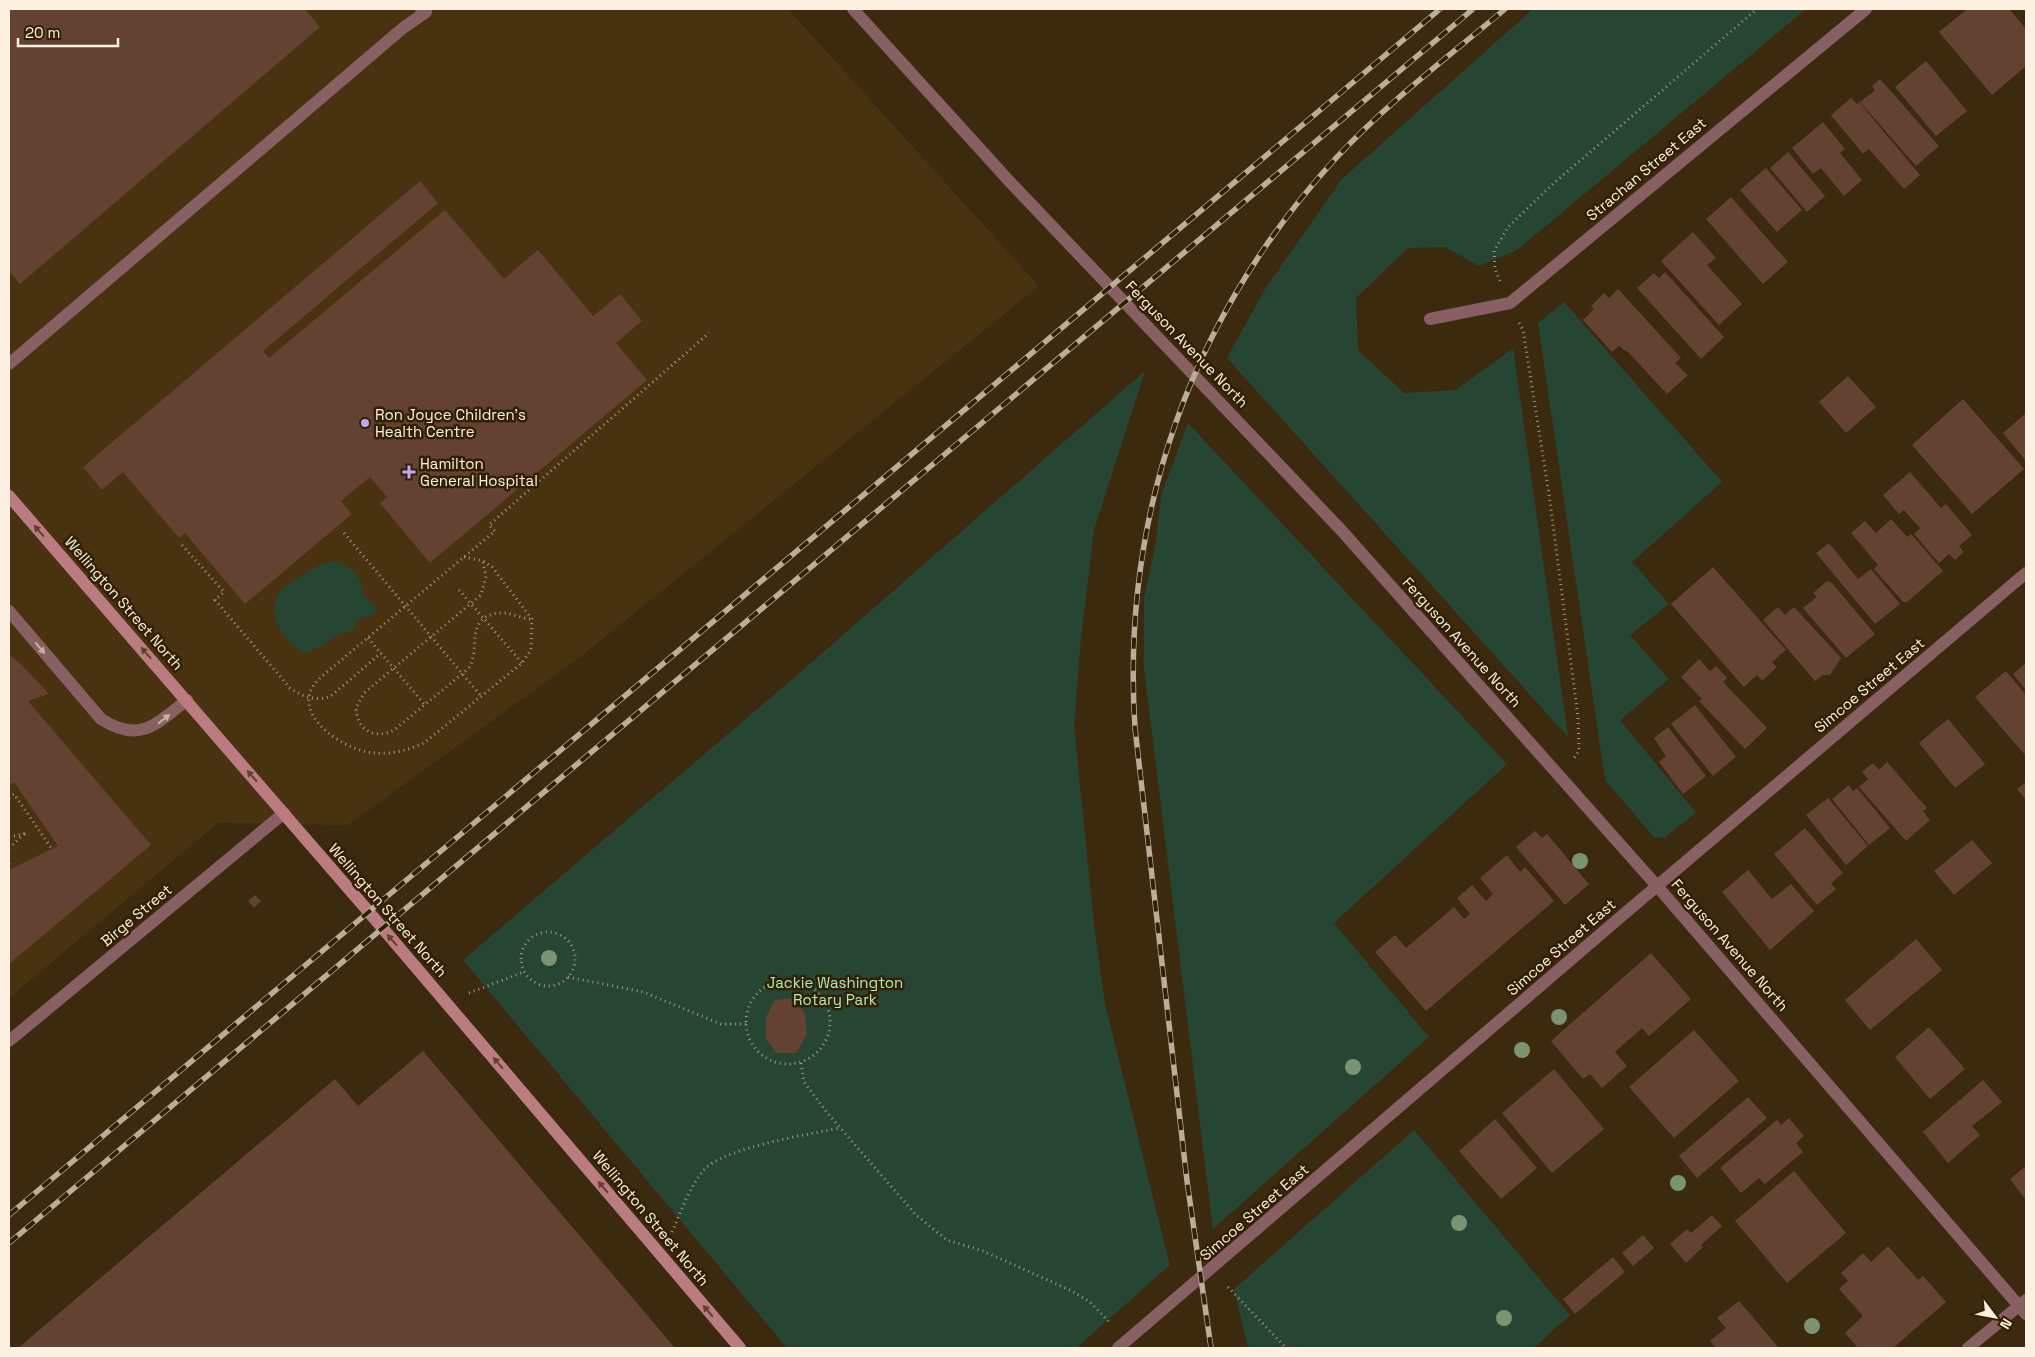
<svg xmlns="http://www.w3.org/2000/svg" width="2035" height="1357" viewBox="0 0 2035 1357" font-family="'Space Grotesk',sans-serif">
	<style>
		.built { fill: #49320f }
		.green { fill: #274533 }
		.building { fill: #644232 }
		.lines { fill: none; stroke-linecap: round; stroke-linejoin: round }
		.path { stroke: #a59581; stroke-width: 3; stroke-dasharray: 1 4; stroke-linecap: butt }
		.service { stroke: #886063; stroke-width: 12 }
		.minor { stroke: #886063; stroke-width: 12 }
		.secondary { stroke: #ba7c80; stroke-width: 12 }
		.rail-casing { stroke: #bcad9a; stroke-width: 5.5 }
		.rail { stroke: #322004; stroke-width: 4; stroke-dasharray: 11; stroke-linecap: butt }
		.tree { fill: #7a9471 }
		.oneway { fill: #62402f }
		.oneway2 { fill: #c9b0a9 }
		.poi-dot { fill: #c0a8f4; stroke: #322004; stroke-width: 2 }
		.labels { text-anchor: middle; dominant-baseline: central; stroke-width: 5; stroke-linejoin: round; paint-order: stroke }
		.street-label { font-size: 15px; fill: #fef1e2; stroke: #322004 }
		.poi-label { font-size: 15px; fill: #fef1e2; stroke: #322004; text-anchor: start }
		.park-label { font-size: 15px; fill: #aceac2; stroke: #322004 }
	</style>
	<rect width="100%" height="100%" fill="#3c2a0f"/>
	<path class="built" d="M9 9H788L1039 286 579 658 348 825 218 823 9 998Z"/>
	<path class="green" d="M1533 9H1806L1517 250 1479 266 1445 247 1408 248 1356 298 1358 350 1404 393 1456 390 1513 348 1568 737 1227 358 1265 289 1342 179Z
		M1564 302 1722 482 1632 562 1669 604 1630 635 1669 679 1620 720 1696 813 1664 838 1654 837 1605 780 1538 323Z
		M1145 371 1094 530 1081 637 1074 726 1094 924 1105 1004 1170 1265 1076 1348H787L463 960 804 669Z
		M1188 423 1507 764 1334 923 1429 1037 1213 1229 1144 668V598L1156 542 1161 495Z
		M332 561 342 563 350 568 361 581 363 595 377 608 372 615 359 619 352 631 340 634 307 654C286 644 262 614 281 591 286 585 294 581 300 577 310 570 319 564 332 561Z
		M1414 1130 1570 1315 1534 1348H1248L1234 1289Z"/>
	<path class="building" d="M9 9H305L320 27 20 284 9 271Z
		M1967 9H2009L2026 29V66L1992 95 1939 32Z
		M1926 61 1967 111 1936 136 1895 87Z
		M1880 79 1939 146 1916 166 1860 102 1875 90 1872 86Z
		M1851 98 1857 104 1859 102 1920 175 1904 189 1869 149 1863 154 1831 115Z
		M1823 122 1845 149 1840 153 1862 180 1844 196 1821 168 1813 174 1792 148Z
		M1788 152 1825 196 1807 212 1770 168Z
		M1766 168 1802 210 1777 232 1740 190Z
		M420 181 438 203 263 351 269 358 445 210 504 279 538 250 593 316 620 294 642 321 616 343 647 380 430 563 380 503 387 497 370 477 341 501 352 514 245 604 185 533 179 538 123 472 102 490 83 467Z
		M1731 197 1788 262 1763 284 1706 219Z
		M1693 232 1716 258 1707 265 1742 304 1719 325 1661 261Z
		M1665 272 1724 337 1701 359 1637 288 1654 273 1659 278Z
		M1618 289 1681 358 1675 363 1688 375 1667 394 1630 354 1619 346 1612 352 1583 320 1594 309 1591 306 1604 293 1609 298Z
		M1848 376 1876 407 1846 433 1819 402Z
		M1963 399 2024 469 1972 514 1912 445Z
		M2026 413V461L2003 433Z
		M1910 472 1941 508 1946 504 1972 535 1959 546 1964 552 1955 560 1949 554 1939 563 1914 534 1920 528 1904 510 1899 514 1883 495Z
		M1891 519 1907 537 1911 534 1943 571 1907 602H1903L1874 569 1878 565 1851 533 1865 521 1876 533Z
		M1829 543 1858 579 1871 569 1900 604 1875 624 1816 553Z
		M1713 567 1786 650 1772 662 1777 667 1762 681 1757 675 1744 687 1671 604Z
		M1827 581 1832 583 1875 634 1846 658 1803 608 1817 597 1813 593Z
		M1778 607 1785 615 1794 607 1841 658 1830 675H1823L1815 681 1763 620Z
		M9 655 21 664 49 694 28 701 151 845 9 964V870L58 846 14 782 9 786Z
		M1699 659 1710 671 1716 666 1727 678 1723 682 1767 728 1745 749 1699 701 1702 699 1681 677Z
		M2026 663V690L2013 674Z
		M2006 671 2026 695V756L1975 697Z
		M1695 705 1736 757 1713 776 1671 724Z
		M1948 719 1985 764 1955 788 1919 743Z
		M1668 727 1706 776 1683 794 1659 762 1666 756 1654 738Z
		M1887 762 1927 808 1923 811 1930 820 1906 841 1859 787 1868 779 1862 772 1873 763 1879 770Z
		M2026 782V800L2017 789Z
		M1849 785 1853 791 1857 788 1890 828 1869 845 1832 799Z
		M1828 798 1868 846 1846 865 1806 815Z
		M1805 828 1843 873 1831 883 1836 889 1817 905 1774 854Z
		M1535 831 1542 838 1547 834 1589 884 1565 905 1516 847Z
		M1972 840 1992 863 1954 895 1934 871Z
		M1507 855 1520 872 1525 867 1554 901 1426 1011 1375 952 1395 935 1406 948 1454 907 1464 919 1470 914 1457 898 1472 885 1486 901 1493 894 1480 878Z
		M1748 870 1772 899 1791 884 1814 911 1770 950 1722 892Z
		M255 895 261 901 254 908 248 901Z
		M1916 939 1942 970 1870 1030 1845 1000Z
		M1651 953 1691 999 1649 1036 1642 1028 1615 1052 1627 1066 1602 1088 1590 1074 1583 1079 1551 1041Z
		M794 998 805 1014 807 1034 796 1053H776L766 1038V1017L775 1000Z
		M1929 1027 1965 1069 1930 1099 1895 1057Z
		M1694 1030 1739 1081 1674 1138 1629 1087Z
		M423 1051 675 1348H18L335 1079 358 1106Z
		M1554 1069 1604 1129 1552 1173 1502 1113Z
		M1983 1080 2002 1102 1972 1126 1980 1135 1948 1163 1923 1132Z
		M1748 1097 1767 1118 1697 1178 1679 1156Z
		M1789 1118 1804 1136 1796 1143 1803 1152 1765 1184 1759 1178 1741 1193 1720 1168 1777 1120 1781 1125Z
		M1495 1119 1537 1168 1501 1199 1459 1151Z
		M2026 1166V1200L2010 1179Z
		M1794 1171 1846 1233 1787 1283 1735 1221Z
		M1712 1215 1722 1226 1701 1245 1703 1247 1686 1263 1670 1244 1687 1229 1691 1233Z
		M1643 1235 1654 1248 1633 1266 1622 1253Z
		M1888 1246 1918 1280 1923 1276 1946 1302 1893 1348H1858L1845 1333 1863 1316 1839 1289 1848 1281 1841 1273 1863 1253 1871 1262Z
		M1613 1257 1625 1272 1575 1314 1563 1299Z
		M1739 1301 1779 1348H1716L1710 1341 1726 1328 1717 1318Z"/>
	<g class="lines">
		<path class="path" d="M1500 281 1495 269 1494 251 1508 227 1554 183 1757 9
			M1519 323 1523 330 1549 494 1578 717 1579 751 1574 758
			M344 533 481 696
			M182 545 224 592 215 600 290 688C303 697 316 702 331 696L381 653
			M464 557 483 561 492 567 532 619 531 650 522 663 424 743C406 751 387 756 367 752 344 747 306 724 309 697 310 689 315 683 321 677L495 531 489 525 709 333
			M483 562 486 576 481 595 364 693 356 708C357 730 374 740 394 730L468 669C482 650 463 616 500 613 511 612 521 619 532 619
			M459 590 522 663
			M368 638 425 705
			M9 798 14 794 52 849
			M9 837 24 834 9 848
			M9 864 12 868
			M521 959a27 27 0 1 1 54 0a27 27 0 1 1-54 0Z
			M568 977 643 992 721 1024H746
			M746 1022a42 42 0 1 1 84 0a42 42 0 1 1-84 0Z
			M469 993 524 972
			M801 1063 804 1082 829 1115 916 1215 947 1240 983 1251 1072 1291 1090 1302 1111 1324
			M672 1232C681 1211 689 1188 703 1171 721 1148 810 1134 840 1128
			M1228 1287 1286 1348"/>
		<path class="service" d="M9 364 403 28 426 12 421 9
			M9 611 101 719C140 744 156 724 187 700"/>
		<path class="minor" d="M853 9 1010 182 1342 531 1657 886 2026 1314
			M1430 319 1510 303 1866 9
			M9 1041 284 813
			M1118 1348 1624 914 2026 573
			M1968 1348 2026 1300"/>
		<path class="secondary" d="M9 496 368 911 740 1348"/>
		<g class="rail-casing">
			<path id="rail" d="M9 1215 1440 9
				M9 1243 1473 9
				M1211 1348 1187 1181 1135 728C1121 515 1191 316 1336 158 1387 103 1448 57 1505 9"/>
		</g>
		<use href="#rail" class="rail"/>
	</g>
	<g class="tree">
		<circle cx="1580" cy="861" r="8"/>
		<circle cx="549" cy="958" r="8"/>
		<circle cx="1559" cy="1017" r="8"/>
		<circle cx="1522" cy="1050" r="8"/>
		<circle cx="1353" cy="1067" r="8"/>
		<circle cx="1678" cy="1183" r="8"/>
		<circle cx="1459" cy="1223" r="8"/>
		<circle cx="1504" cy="1318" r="8"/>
		<circle cx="1812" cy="1326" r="8"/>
	</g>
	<defs><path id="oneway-solid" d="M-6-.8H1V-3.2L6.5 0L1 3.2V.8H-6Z" transform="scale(1.25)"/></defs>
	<g class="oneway">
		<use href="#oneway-solid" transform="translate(39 531) rotate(-131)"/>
		<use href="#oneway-solid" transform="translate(146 653) rotate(-131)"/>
		<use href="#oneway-solid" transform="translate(252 776) rotate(-131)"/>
		<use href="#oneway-solid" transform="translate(392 940) rotate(-131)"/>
		<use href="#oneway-solid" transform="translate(498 1063) rotate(-130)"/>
		<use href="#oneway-solid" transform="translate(603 1187) rotate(-130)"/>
		<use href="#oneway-solid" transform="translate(708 1311) rotate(-130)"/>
	</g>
	<g class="oneway2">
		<use href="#oneway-solid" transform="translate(40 648) rotate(50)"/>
		<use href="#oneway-solid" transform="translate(164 719) rotate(-38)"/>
	</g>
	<g class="poi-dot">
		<circle cx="365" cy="423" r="5"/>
		<path d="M406.5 464.5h5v5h5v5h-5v5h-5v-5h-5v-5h5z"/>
	</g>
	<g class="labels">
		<g class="street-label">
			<text transform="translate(1646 169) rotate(-40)">Strachan Street East</text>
			<text transform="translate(1187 344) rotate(46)">Ferguson Avenue North</text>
			<text transform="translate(124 603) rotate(49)">Wellington Street North</text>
			<text transform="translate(1462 642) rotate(48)">Ferguson Avenue North</text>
			<text transform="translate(1869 685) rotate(-40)">Simcoe Street East</text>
			<text transform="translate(388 910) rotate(49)">Wellington Street North</text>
			<text transform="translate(136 915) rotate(-40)">Birge Street</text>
			<text transform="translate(1730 945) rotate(49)">Ferguson Avenue North</text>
			<text transform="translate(1561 947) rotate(-41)">Simcoe Street East</text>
			<text transform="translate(1254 1212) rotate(-41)">Simcoe Street East</text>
			<text transform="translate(651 1218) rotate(50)">Wellington Street North</text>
		</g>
		<g class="poi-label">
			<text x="375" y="414">Ron Joyce Children's<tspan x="375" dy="17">Health Centre</tspan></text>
			<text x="420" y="463">Hamilton<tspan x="420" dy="17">General Hospital</tspan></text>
		</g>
		<g class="park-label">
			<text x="835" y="982">Jackie Washington<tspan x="835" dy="17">Rotary Park</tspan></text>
		</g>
	</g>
	<rect width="2035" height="1357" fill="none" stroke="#fef1e2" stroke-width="20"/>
	<g transform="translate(1995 1317) rotate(122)" stroke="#322004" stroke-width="4" paint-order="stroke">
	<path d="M0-4L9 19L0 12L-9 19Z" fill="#fef1e2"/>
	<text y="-8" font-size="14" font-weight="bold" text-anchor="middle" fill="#fef1e2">N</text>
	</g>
	<path d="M18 38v8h100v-8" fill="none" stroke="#fef1e2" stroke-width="2.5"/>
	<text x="25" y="38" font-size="15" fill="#fef1e2" stroke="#322004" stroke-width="4" paint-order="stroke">20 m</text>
</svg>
